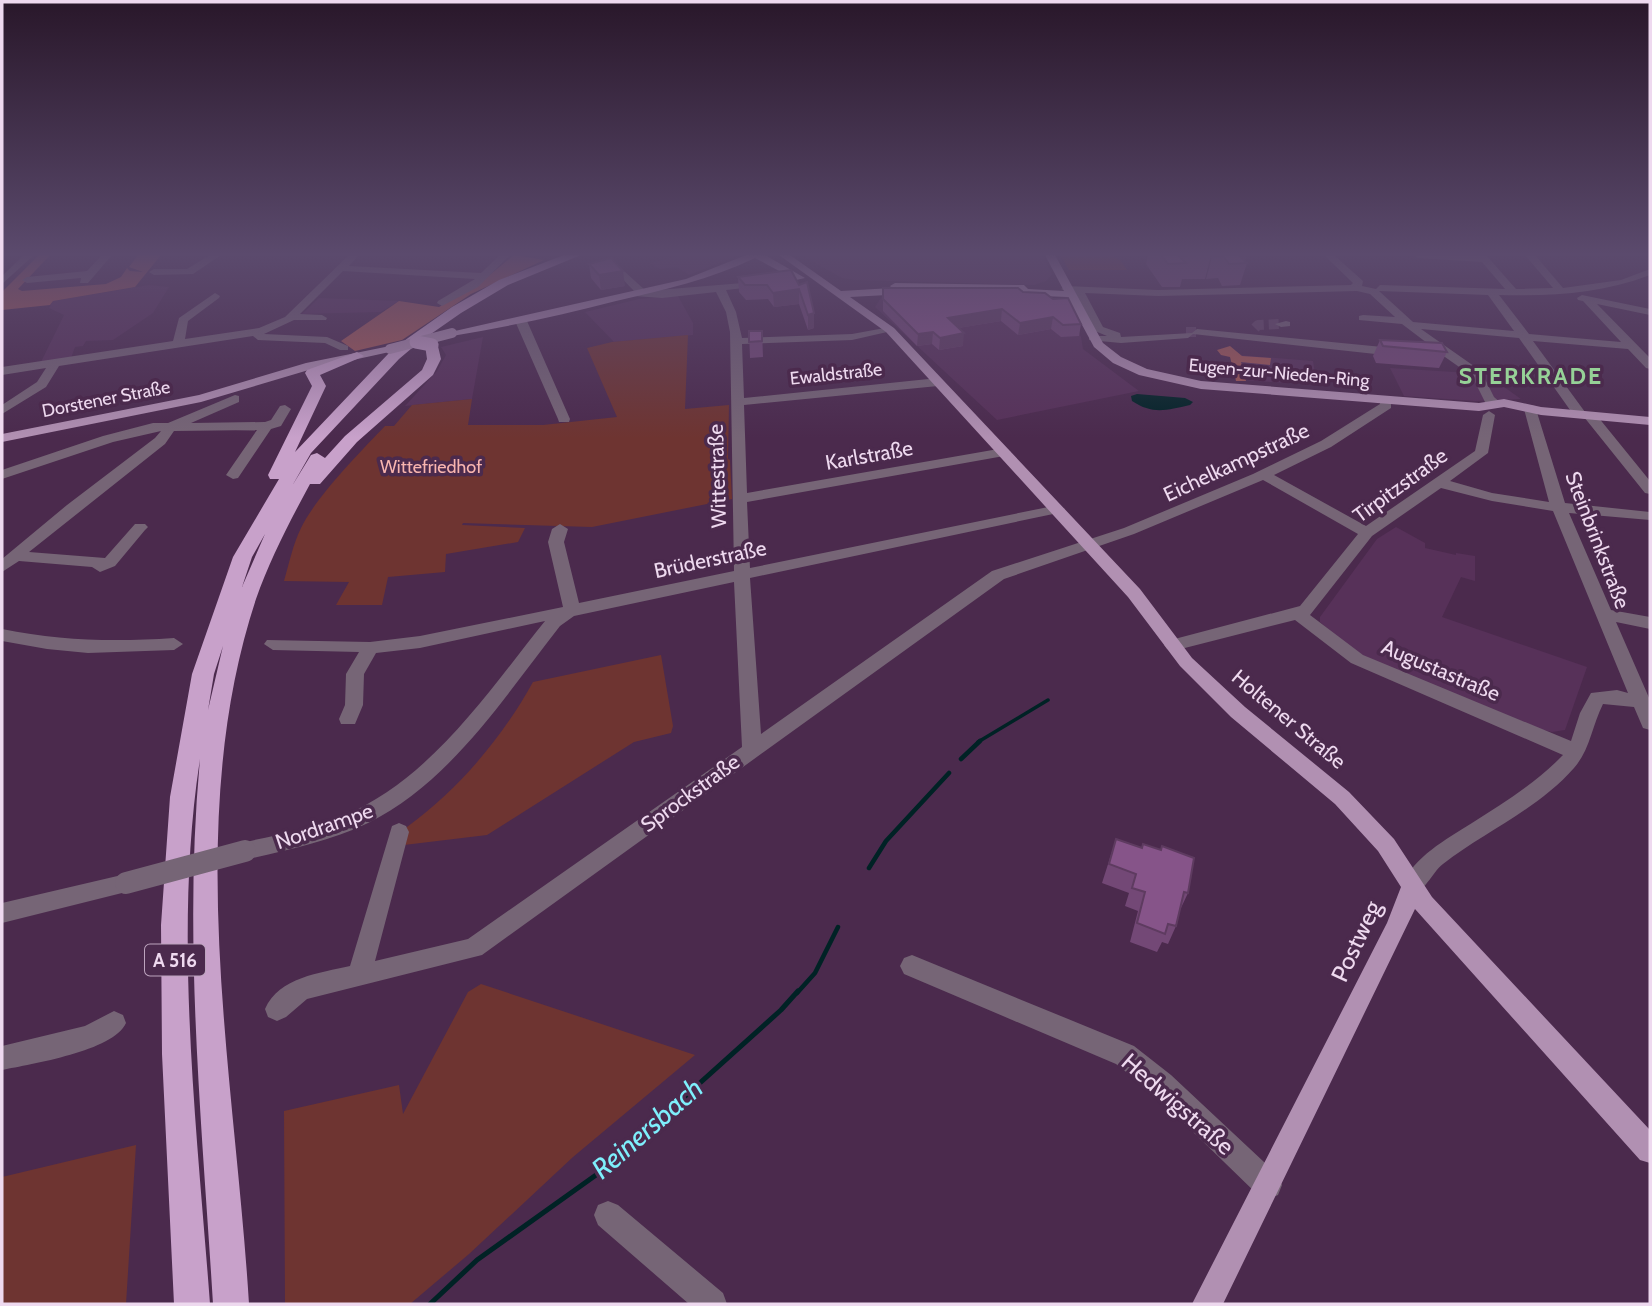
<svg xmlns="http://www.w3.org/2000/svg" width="1652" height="1306" viewBox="0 0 1652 1306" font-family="Cabin,sans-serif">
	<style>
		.built { fill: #573159 }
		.green { fill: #6e3431 }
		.forest { fill: #a55954 }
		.water { fill: #002225 }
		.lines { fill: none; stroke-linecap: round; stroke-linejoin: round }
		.stream-far2 { stroke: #002225; stroke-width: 3.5 }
		.stream-far1 { stroke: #002225; stroke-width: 4.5 }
		.stream { stroke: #002225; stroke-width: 5 }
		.minor-tunnel { stroke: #634465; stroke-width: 10; stroke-dasharray: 10 5; stroke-linecap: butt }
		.minor { fill: #766576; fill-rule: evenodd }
		.major { fill: #b190b2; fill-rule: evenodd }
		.highway { fill: #c8a1ca; fill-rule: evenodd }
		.minor-bridge { stroke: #766576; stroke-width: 22 }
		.major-bridge { stroke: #b190b2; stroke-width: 10 }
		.highway-bridge { stroke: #c8a1ca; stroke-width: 13 }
		.wall { fill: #734876 }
		.shaded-wall { fill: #5e3b60 }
		.building { fill: #865489; stroke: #5e3b60; stroke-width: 2 }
		.labels { text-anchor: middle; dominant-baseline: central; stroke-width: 7; stroke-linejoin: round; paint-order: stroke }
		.far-street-label { font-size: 18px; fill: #eed9ef; stroke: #4b2a4d }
		.far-park-label { font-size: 18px; fill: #f8b5af; stroke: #4b2a4d }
		.shield { fill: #4b2a4d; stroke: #bda4be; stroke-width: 2 }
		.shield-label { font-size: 19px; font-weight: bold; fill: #eed9ef }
		.street-label { font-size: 21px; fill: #eed9ef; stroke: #4b2a4d }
		.far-district-label { font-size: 23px; font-weight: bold; letter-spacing: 2px; fill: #96d197; stroke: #4b2a4d }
		.near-street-label { font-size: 24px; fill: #eed9ef; stroke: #4b2a4d }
		.near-water-label { font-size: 28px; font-style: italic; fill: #7eeffc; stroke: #4b2a4d }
	</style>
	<rect width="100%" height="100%" fill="#4b2a4d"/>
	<path class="built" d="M683 255H739L689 275 677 267 660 269 650 263Z
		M801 255H1042L1052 274 1046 281 1034 285 854 280 842 278Z
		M149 285 169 287 153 313 113 340 86 341 83 346 75 347 71 358 41 362 64 315 49 308 53 301Z
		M884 293 1067 308 1081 337 1083 349 1139 391 997 420 875 307Z
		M678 296 693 323V335L614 342 585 312 639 299Z
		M319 298 399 301 381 312 302 314Z
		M483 337 472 399 405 406 437 371 446 355 441 347Z
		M1238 355 1313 361 1317 385 1243 380Z
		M1390 368 1486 374 1521 399 1475 401 1404 396Z
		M1396 527 1425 543V548L1456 555V553L1475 556V581L1461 577 1442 617 1587 667 1565 730 1552 732 1543 730 1370 659 1351 649 1320 622V617L1377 539Z"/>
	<path class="green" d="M1061 256H1113L1120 260 1127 270H1069Z
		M688 335 685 409 729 405 728 459 730 460 732 499 592 527 463 523 462 525 525 528 518 542 446 554 445 572 388 577 382 605H336L349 582 284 581C289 564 293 544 301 528 316 497 360 452 385 426H394L412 405 472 399 468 425H543L617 417 587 348 612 342Z
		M661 655 673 726 671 733 634 742 487 835 404 845 407 827C459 789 502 738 533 682Z
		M481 984 695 1055 573 1157 469 1254 410 1304H285L284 1111 399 1085 403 1114 468 992Z
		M136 1145 126 1304H2V1177Z"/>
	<path class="forest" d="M39 255H50L18 289 22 291 106 284 121 277 127 268 130 271 143 272 129 267 138 255H161L135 287 53 301 50 305 2 310V292Z
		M514 255 544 260 471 294 402 340 355 351 341 341 399 301 439 307 475 287Z
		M1230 346 1242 356 1271 358 1270 365 1241 362 1246 381H1236L1230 357 1221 355 1217 350Z"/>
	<path class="water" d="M1137 394 1185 398 1193 402 1190 405C1167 410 1153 415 1132 401L1131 396Z"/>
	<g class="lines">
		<path class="stream-far2" d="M978 742 1048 700"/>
		<path class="stream-far1" d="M961 759 980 741
			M869 868 886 841 949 773
			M797 993 815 973 838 927"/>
		<path class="stream" d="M430 1304 477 1260 603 1170 781 1010 798 991"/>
		<path class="minor-tunnel" d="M1255 328 1258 325 1281 324
			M1186 332H1197"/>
		<path class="minor" d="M24 255H34L2 284V276Z
			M102 255H112L88 283H80L81 278 27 283 22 280 27 277 87 271Z
			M210 255H221L193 274 154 275 149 272 154 269H187Z
			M349 255H359L349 266 481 273 500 255H510L478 287 442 306 437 303 438 301 475 279 343 271 300 314 322 315 327 318 326 320H294L264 334 327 337 348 346V350H340L325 343 258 340 253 336 59 366 46 387 2 414V405L37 382 46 368 2 375V367L173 341 179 318 215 293 220 296 219 298 188 321 185 339 259 328 285 317Z
			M1324 255H1334L1363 281 1362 286 1376 289 1380 285 1505 289 1482 262 1418 258 1413 255H1486L1516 289 1553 288 1525 255H1535L1563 288 1621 280 1650 269V275C1601 294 1551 296 1499 295L1529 334 1621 342 1583 301 1578 300 1577 298 1582 295 1650 309V315L1597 304 1650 358V369L1646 368 1628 349 1533 341 1585 412H1594L1650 481V494L1645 493 1584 417H1575L1519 338 1421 329 1481 371 1494 397 1502 404 1496 408 1485 402 1472 376 1445 357H1403L1193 334 1188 338 1121 343 1089 340V336H1107L1095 331 1076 296 1061 289 1066 286 1158 290 1351 285 1353 283ZM1357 291 1370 294 1395 317 1363 315 1359 316V320L1402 324 1435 349H1403L1197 329 1192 333 1121 337 1120 333 1103 327 1085 293 1158 296ZM1379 291 1488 295 1514 331 1413 322Z
			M613 261 646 291 766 281V285L762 286 726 290 736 312 742 338 852 334 890 327 896 330 852 340 742 344 744 398 938 378 944 382 938 386 744 405 747 493 1004 448 1011 452 1004 456 747 502 750 568 1058 505 1065 509 1058 513 750 578 761 734 992 571 1124 528 1253 474 1321 441 1380 404 1379 400 1385 396 1391 400V408L1331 447 1274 475 1366 526 1475 451 1483 415 1489 411 1495 415 1488 453 1450 481 1492 493 1549 502 1524 409 1530 405 1535 406 1565 503 1650 512V520L1569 513 1611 610 1650 617V629L1616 622 1650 700V730L1643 728 1634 707 1603 704C1592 726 1590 750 1574 768 1538 809 1486 831 1443 864 1430 874 1423 899 1404 893L1401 886C1416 855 1444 841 1472 823 1504 803 1537 782 1563 755L1351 663 1295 620 1173 651 1167 649 1164 645 1167 641 1300 606 1358 534 1263 480 1134 534 1004 579 482 955 307 999 286 1017 277 1021 268 1017 265 1009C279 977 320 973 350 966L392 826 399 823 406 826 409 832 375 961 468 939 742 747 734 582 574 616 560 626C504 697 451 782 368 823 329 842 286 850 245 860L237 857 234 851 237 845 245 842C278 835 312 829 343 816 431 779 487 693 545 621L420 648 376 653 364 674 363 705 355 724H341L339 719 345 705 346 674 359 652 273 650 264 644 267 640 370 642 420 636 563 607 548 542 552 529 560 524 568 529 564 542 579 603 734 571 730 332 726 312 716 292 662 298 634 296 635 292 608 264ZM1441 488 1492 501 1553 511 1628 693 1617 690 1591 693 1580 713 1571 741 1363 655 1310 615 1372 536Z
			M517 319 527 321 570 419 569 422H559L558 419 515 321Z
			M1286 321 1290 322V326L1281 327 1275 324Z
			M235 395 239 396V402L191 423 265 422 271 420 280 406 285 405 291 409 281 426 271 429 238 478 233 479 226 475 257 430 174 431 165 444 29 552 105 558 135 524H145L148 527 145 530 115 566 100 572 92 567 19 561 2 572V559L67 505 155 438 161 431 113 442 2 479V470L103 436 153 423H168Z
			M2 629C60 641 115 642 174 638L183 644 174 650 88 653 47 649 2 641Z
			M126 874 134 876 137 883 134 890 2 923V903Z
			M912 955 1134 1046 1171 1075 1278 1175 1282 1185 1278 1195 1268 1199 1258 1195 1153 1093 1116 1064 904 974 900 966 904 958Z
			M114 1011 123 1015 126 1023C114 1051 31 1064 2 1070V1046L85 1026Z
			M608 1201 618 1205 723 1293 727 1304H689L598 1225 594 1215 598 1205Z"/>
		<path class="major" d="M746 255H765L805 278 796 280 755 258C711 279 665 290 616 301 562 315 507 327 452 336L446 333 686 279Z
			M779 255H790L841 291 892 288 890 286 895 283 1024 285 1028 289 1064 291 1045 255H1055L1103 343 1121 357 1147 369 1201 381 1479 403 1504 399 1541 407 1650 417V425L1541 415 1504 407 1479 411 1201 389 1139 375 1113 363 1094 347 1067 297 1013 295 1009 291 909 289V293L905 294 850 297 894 328 1140 589 1192 658 1245 707 1349 792 1394 839 1432 897 1650 1130V1163L1640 1160 1415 909 1223 1304H1192L1387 923 1401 887 1378 851 1335 804 1231 717 1180 666 1128 597 886 332Z
			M390 346 394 347V351L312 369 201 402 2 442V434L199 395 306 363Z"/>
		<path class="highway" d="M564 255H581L508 285 461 313 418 343 399 359 311 453 292 486 311 455 317 453 325 458 345 436 422 370 427 359 425 345 432 341 437 342 441 359 433 375 357 442 320 484H310C290 521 270 559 256 599 182 823 235 1075 249 1304H213C202 1123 183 940 200 759 173 932 197 1129 210 1304H174L162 1054 161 925 170 797 192 674 233 557 279 479H270L268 475 312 386 305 373 307 370 357 352 364 356 320 375 326 386 295 452 389 353 408 338 452 307 499 280ZM265 534 242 587 252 557ZM223 646 208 710 214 674Z"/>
		<path class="minor-bridge" d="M126 883 245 851"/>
		<path class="major-bridge" d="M390 349 452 333"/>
		<path class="highway-bridge" d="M416 342 432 345"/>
	</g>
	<path class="wall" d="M1148 255H1211L1205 279H1182L1180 287H1162L1146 264Z
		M1212 257H1247L1244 261 1247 263 1240 285 1222 286 1218 278 1206 279Z
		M589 264 625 286 601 290 591 278Z
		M791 270 814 328 808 330 799 304 774 307 768 299 746 300 739 292 738 277Z
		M883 288 1023 292 1081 324 1079 336 1061 337 1051 329 1018 335 1001 321 958 328 963 346 939 350 932 344 917 346 883 311Z
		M749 331H762L763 357 750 358Z
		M1380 340 1447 352 1439 368 1376 363 1373 356Z
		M1116 839 1188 893 1180 910 1176 926 1168 944 1162 942 1157 952 1130 942 1138 911 1125 906 1129 893 1102 883Z"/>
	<path class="shaded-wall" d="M1240 255H1247L1242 264H1237Z
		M623 271 625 286 601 290 599 275Z
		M799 289V304L774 307 773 293Z
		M1002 309 1001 321 947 330 948 318Z
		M814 313V328L808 330V315Z
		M1053 317 1051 329 1018 335 1020 323Z
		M933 332 932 344 917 346 918 334Z
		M964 333 963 346 939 350 940 338Z"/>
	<path class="building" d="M1161 255H1211L1179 256 1186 263 1168 264Z
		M1214 255H1240V256L1247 263 1229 264 1224 257H1212Z
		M611 258 623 271 599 275 589 264Z
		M791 270 799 285 807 282 814 313 808 315 799 289 773 293 767 285H745L738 277Z
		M883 288H1018L1023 292 1045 293 1053 299 1068 298 1081 324 1063 325 1053 317 1020 323 1002 309 948 318 964 333 940 338 933 332 918 334 883 299Z
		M749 331H762V341L749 342Z
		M1380 340 1442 343 1447 352 1383 346Z
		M1116 839 1142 848 1143 844 1161 850 1162 846 1194 858 1188 893 1184 892 1176 926 1168 924 1165 934 1137 923 1145 892 1132 888 1136 874 1109 864Z"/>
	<linearGradient id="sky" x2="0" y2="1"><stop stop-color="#29172a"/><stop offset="0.58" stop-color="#5b4a6d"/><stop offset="1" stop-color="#5b4a6d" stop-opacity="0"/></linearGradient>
	<rect width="1652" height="438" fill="url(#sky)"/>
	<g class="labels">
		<g class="far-street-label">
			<text transform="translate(1279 373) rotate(5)">Eugen-zur-Nieden-Ring</text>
			<text transform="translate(836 374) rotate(-6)">Ewaldstraße</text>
			<text transform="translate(106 399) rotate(-11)">Dorstener Straße</text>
		</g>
		<g class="far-park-label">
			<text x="431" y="467">Wittefriedhof</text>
		</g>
		<rect class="shield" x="145" y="944.5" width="60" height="31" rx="5"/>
		<g class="shield-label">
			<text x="175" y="960">A 516</text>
		</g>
		<g class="street-label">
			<text transform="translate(869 455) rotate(-10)">Karlstraße</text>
			<text transform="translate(1236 462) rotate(-25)">Eichelkampstraße</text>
			<text transform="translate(717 476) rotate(-92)">Wittestraße</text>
			<text transform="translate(1400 485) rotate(-36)">Tirpitzstraße</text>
			<text transform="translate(1598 540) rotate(69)">Steinbrinkstraße</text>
			<text transform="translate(710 559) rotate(-12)">Brüderstraße</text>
			<text transform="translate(1441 670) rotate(23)">Augustastraße</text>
			<text transform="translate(1289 719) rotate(40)">Holtener Straße</text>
			<text transform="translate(690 793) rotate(-36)">Sprockstraße</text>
			<text transform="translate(324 826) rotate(-19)">Nordrampe</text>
		</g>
		<g class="far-district-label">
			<text x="1531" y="376">STERKRADE</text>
		</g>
		<g class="near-street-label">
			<text transform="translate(1356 941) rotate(-65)">Postweg</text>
			<text transform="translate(1178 1104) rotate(41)">Hedwigstraße</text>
		</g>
		<g class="near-water-label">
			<text transform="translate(647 1128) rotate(-41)">Reinersbach</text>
		</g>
	</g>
	<rect width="1652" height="1306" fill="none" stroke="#eed9ef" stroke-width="7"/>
</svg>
